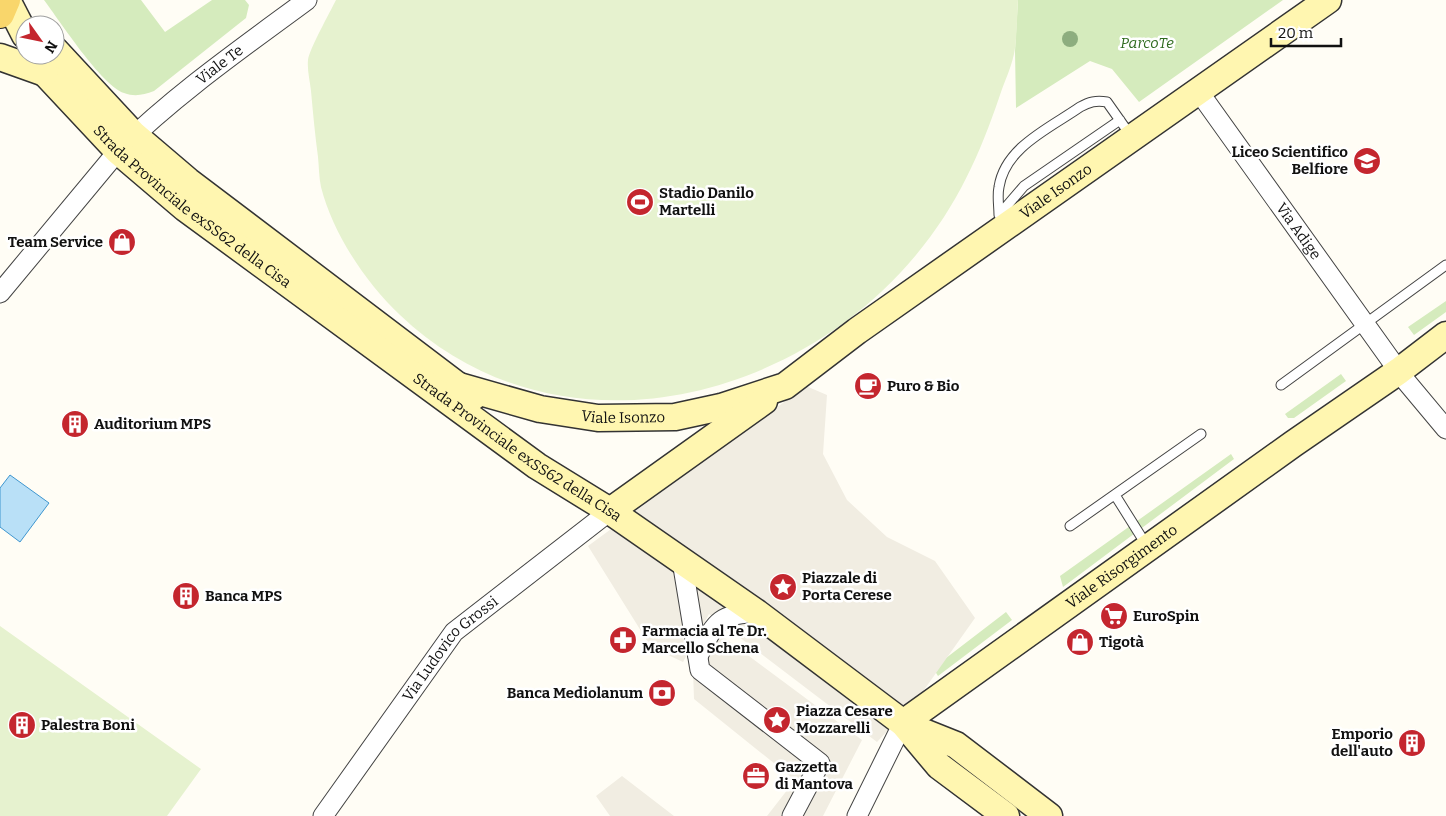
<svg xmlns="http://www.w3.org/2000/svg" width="1446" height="816" viewBox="0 0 1446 816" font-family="Bitter,serif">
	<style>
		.green { fill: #d5ebbd }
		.pitch { fill: #e6f2cf }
		.plaza { fill: #f1ede2 }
		.water { fill: #b9e0f7; stroke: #3f96cf }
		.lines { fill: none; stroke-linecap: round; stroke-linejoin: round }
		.service-casing { stroke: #444; stroke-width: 11 }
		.minor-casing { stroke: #444; stroke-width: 21 }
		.secondary-casing { stroke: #333; stroke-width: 29 }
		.primary-casing { stroke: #222; stroke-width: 30 }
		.service { stroke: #fff; stroke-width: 9 }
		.minor { stroke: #fff; stroke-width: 19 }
		.secondary { stroke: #fff6b0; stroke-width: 26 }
		.primary { stroke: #f9d66b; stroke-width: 28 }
		.tree { fill: #8dad7f }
		.labels { text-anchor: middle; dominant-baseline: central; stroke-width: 5; stroke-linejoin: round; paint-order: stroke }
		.park-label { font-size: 15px; font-style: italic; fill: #2f6b1f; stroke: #fff }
		.street-label { font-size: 15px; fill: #111; stroke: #fff }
		.poi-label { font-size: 15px; font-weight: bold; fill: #111; stroke: #fff; text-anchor: start }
	</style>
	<rect width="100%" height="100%" fill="#fffdf5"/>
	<path class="green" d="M44 0H141L165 32 212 0H245L249 5 246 18 154 91C143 95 135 97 124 93 102 86 59 20 44 0Z
		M1018 0H1283L1139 102 1112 69 1090 61 1016 108 1015 51Z
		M1446 301V312L1414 335 1408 327Z
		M1341 374 1346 381 1294 418H1288L1285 414Z
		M1231 454 1234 459 1063 587 1060 576Z
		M1006 612 1012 620 938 676 933 668Z"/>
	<path class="pitch" d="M336 0H1018C1017 16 1017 33 1015 48 1013 64 1005 80 1000 95 980 154 957 206 916 255 790 407 552 460 400 315 366 283 333 234 321 187 319 178 319 167 318 157 315 135 313 113 311 91 310 81 307 70 308 60 309 50 330 12 336 0Z
		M0 626 201 769 167 816H0Z"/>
	<path class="plaza" d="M806 386 827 395 823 454 847 500 887 537 935 561 975 618 919 697 877 742 709 614 683 662 651 647 588 546Z
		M718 633 862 740 823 816H767L795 780 694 699 693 670Z
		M622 776 674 816H610L596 796Z"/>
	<path class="water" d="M10 475 49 503 20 542 0 527V488Z"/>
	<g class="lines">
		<g class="service-casing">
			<path id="service" d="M999 215C999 206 997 196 999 187 1005 147 1050 128 1080 107 1089 102 1096 100 1107 102L1131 136
				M999 215 1024 186 1120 120
				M1281 385 1446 265
				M1115 495 1147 546
				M1070 526 1201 434"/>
		</g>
		<g class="minor-casing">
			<g id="minor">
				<path id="s1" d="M1199 92 1405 380 1446 429"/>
				<path id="s2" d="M0 293 118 151C176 94 242 48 307 0"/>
				<path d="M682 561 700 670 820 763 792 816"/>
				<path d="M698 656C715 624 717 613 757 613"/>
				<path id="s3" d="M323 816 454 632 610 511"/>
				<path d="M857 816 903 723"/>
			</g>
		</g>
		<g class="secondary-casing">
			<g id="secondary">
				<path d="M7 0 25 35"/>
				<path d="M55 50 134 135 188 181 473 397"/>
				<path id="s4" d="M35 55 45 73 118 151 185 208 537 466 610 511 757 613 903 723 939 766 1006 816"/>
				<path d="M0 57 45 73"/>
				<path id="s5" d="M459 386 540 409 598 418 675 417 721 407 785 386 857 331 1328 0"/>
				<path d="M610 511 764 401"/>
				<path id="s6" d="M903 723 1293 444 1399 371 1446 335"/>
				<path d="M906 725 956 745 1049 816"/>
			</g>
		</g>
		<g class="primary-casing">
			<path id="primary" d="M0 14 6 0"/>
		</g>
		<use href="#service" class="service"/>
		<use href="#minor" class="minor"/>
		<use href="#secondary" class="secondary"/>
		<use href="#primary" class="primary"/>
	</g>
	<circle class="tree" cx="1070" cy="39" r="8"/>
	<defs>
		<g id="school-disc" transform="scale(1.4375)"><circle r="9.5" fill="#c4262e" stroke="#fff"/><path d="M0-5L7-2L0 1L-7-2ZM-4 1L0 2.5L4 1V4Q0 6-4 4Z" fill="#fff"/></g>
		<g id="stadium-disc" transform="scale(1.4375)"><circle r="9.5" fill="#c4262e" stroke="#fff"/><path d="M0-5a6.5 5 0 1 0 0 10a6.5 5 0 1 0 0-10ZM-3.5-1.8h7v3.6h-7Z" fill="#fff"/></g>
		<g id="shop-disc" transform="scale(1.4375)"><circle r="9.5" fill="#c4262e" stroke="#fff"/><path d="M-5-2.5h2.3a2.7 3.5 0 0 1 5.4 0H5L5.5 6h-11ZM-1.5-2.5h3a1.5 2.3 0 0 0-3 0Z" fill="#fff"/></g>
		<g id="cafe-disc" transform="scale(1.4375)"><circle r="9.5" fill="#c4262e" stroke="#fff"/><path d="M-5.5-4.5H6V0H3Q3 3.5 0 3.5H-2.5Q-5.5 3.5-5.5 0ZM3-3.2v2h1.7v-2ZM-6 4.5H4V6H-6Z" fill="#fff"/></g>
		<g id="building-disc" transform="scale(1.4375)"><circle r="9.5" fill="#c4262e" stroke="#fff"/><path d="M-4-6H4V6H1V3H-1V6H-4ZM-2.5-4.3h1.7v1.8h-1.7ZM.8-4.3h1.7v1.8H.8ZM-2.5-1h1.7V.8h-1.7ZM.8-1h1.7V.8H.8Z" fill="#fff"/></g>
		<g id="sight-disc" transform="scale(1.4375)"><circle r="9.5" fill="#c4262e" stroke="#fff"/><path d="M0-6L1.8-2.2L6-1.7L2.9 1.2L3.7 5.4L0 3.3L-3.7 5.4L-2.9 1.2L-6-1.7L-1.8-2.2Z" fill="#fff"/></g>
		<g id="supermarket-disc" transform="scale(1.4375)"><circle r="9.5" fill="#c4262e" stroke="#fff"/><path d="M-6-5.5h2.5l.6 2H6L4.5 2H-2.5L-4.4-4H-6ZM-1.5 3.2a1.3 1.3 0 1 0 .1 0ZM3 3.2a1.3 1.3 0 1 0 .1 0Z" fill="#fff"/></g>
		<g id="pharmacy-disc" transform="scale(1.4375)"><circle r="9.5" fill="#c4262e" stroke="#fff"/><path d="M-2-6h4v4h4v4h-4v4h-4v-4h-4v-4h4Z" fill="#fff"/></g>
		<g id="bank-disc" transform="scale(1.4375)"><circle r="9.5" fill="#c4262e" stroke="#fff"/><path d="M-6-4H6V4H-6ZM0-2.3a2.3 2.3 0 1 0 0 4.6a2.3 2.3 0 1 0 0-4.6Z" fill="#fff"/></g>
		<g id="office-disc" transform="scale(1.4375)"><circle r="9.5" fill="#c4262e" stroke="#fff"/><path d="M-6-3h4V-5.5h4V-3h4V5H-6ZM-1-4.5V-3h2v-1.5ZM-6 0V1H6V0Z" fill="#fff"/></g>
	</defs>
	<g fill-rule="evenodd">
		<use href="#school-disc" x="1367" y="161"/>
		<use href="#stadium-disc" x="640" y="202"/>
		<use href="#shop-disc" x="122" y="242"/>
		<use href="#cafe-disc" x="868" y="386"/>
		<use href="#building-disc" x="75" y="424"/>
		<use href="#sight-disc" x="783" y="587"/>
		<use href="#building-disc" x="186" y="596"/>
		<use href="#supermarket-disc" x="1114" y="616"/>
		<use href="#pharmacy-disc" x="623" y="640"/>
		<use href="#shop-disc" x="1080" y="642"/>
		<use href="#bank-disc" x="662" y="693"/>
		<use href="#sight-disc" x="777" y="720"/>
		<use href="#building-disc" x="22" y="725"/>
		<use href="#building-disc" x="1412" y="743"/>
		<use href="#office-disc" x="756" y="776"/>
	</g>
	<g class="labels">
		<g class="park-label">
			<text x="1147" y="43">ParcoTe</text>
		</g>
		<g class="street-label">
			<text stroke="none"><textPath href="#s2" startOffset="318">Viale Te</textPath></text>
			<text stroke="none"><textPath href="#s5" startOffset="668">Viale Isonzo</textPath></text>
			<text stroke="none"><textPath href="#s4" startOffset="220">Strada Provinciale exSS62 della Cisa</textPath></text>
			<text stroke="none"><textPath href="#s1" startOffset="171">Via Adige</textPath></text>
			<text stroke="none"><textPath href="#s5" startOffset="168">Viale Isonzo</textPath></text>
			<text stroke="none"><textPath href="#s4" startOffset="625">Strada Provinciale exSS62 della Cisa</textPath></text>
			<text stroke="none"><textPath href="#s6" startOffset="269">Viale Risorgimento</textPath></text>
			<text stroke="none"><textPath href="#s3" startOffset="211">Via Ludovico Grossi</textPath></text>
		</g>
		<g class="poi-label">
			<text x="1348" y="152" text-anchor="end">Liceo Scientifico<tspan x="1348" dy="17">Belfiore</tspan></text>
			<text x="659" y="193">Stadio Danilo<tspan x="659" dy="17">Martelli</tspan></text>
			<text x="103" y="242" text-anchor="end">Team Service</text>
			<text x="887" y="386">Puro &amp; Bio</text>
			<text x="94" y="424">Auditorium MPS</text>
			<text x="802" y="578">Piazzale di<tspan x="802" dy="17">Porta Cerese</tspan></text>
			<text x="205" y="596">Banca MPS</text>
			<text x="1133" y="616">EuroSpin</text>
			<text x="642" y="631">Farmacia al Te Dr.<tspan x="642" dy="17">Marcello Schena</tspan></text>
			<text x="1099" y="642">Tigotà</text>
			<text x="643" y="693" text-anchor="end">Banca Mediolanum</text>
			<text x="796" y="711">Piazza Cesare<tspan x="796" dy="17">Mozzarelli</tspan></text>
			<text x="41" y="725">Palestra Boni</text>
			<text x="1393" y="734" text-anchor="end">Emporio<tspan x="1393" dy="17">dell'auto</tspan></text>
			<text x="775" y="767">Gazzetta<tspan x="775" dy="17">di Mantova</tspan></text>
		</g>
	</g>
	<g transform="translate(40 40) rotate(123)"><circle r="24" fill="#ffffff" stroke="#a0a0a0"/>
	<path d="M0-4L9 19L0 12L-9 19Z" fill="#c4262e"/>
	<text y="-8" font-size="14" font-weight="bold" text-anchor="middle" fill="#111111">N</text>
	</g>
	<path d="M1271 38v8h70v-8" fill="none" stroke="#111111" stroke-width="2.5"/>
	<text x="1278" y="38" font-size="15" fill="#111111" stroke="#ffffff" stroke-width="4" paint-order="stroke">20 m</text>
</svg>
